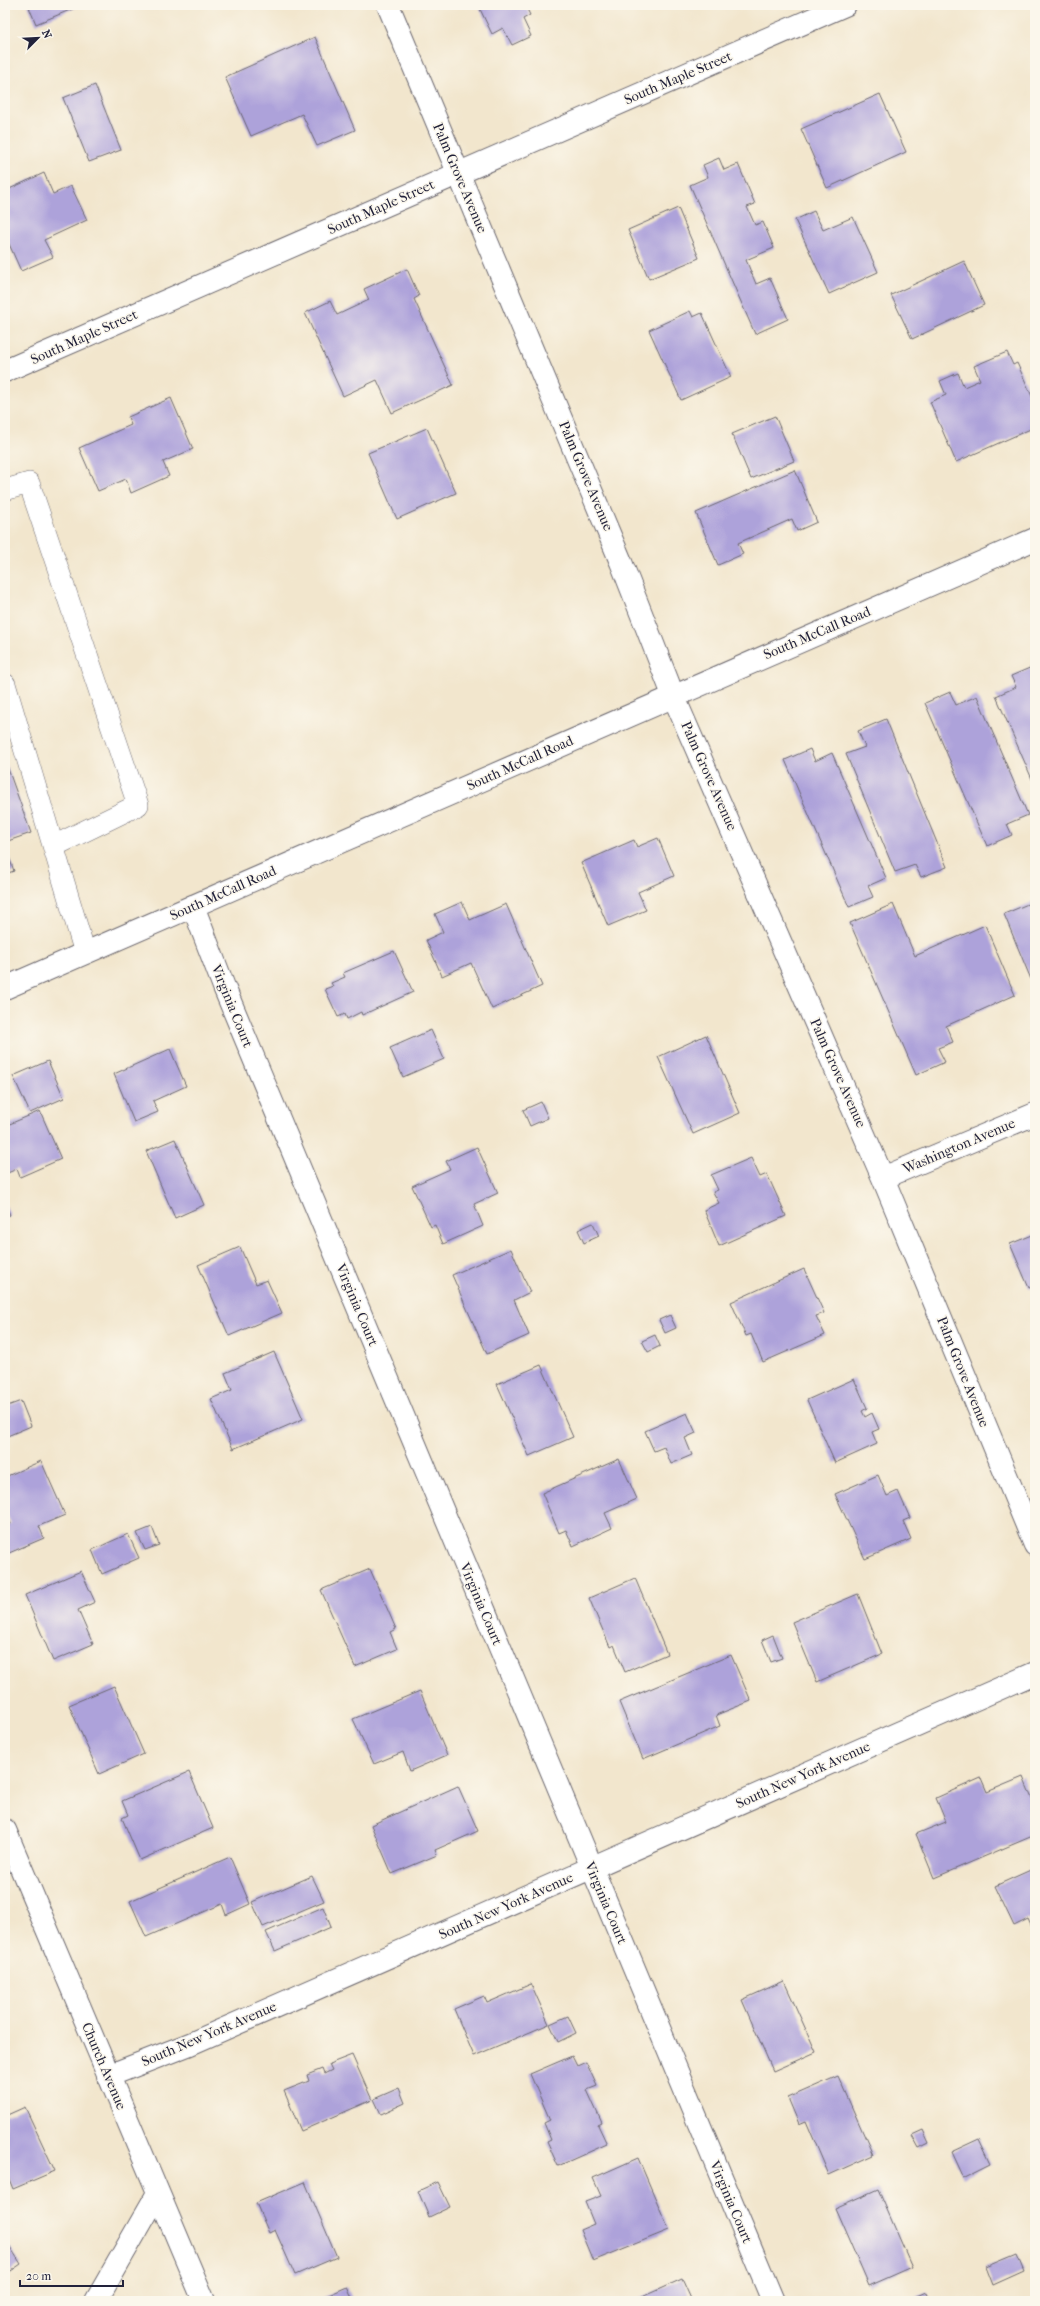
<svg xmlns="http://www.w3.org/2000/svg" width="1040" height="2306" viewBox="0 0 1040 2306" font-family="'IM FELL French Canon',serif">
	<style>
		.building { fill: #ada2da }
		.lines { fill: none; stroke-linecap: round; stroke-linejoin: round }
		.service-casing { stroke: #6b676e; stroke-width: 22 }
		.minor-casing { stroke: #6b676e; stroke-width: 24 }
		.tertiary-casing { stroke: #6b676e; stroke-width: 24 }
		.service { stroke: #fff; stroke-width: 21 }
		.minor { stroke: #fff; stroke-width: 22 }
		.tertiary { stroke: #fff; stroke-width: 22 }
		.labels { text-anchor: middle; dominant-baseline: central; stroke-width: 3; stroke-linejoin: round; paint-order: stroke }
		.street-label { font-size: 14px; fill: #22223b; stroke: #fbf7ec }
	</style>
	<rect width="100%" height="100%" fill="#fbf7ec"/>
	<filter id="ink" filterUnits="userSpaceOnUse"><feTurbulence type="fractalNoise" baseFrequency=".025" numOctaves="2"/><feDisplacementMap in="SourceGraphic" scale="8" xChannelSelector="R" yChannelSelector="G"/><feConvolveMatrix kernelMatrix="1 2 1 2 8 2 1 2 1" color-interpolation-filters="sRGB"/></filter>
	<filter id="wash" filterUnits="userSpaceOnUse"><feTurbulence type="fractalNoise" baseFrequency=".012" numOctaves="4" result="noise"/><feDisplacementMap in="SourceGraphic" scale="16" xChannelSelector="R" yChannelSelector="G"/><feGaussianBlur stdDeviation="0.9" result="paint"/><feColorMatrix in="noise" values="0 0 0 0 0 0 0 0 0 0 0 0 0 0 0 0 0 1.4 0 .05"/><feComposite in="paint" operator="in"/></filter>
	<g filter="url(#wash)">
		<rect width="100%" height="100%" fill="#f2e6cd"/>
		<g id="blocks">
			<path class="building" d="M28 5H82L36 24Z
				M478 5H525L530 15 523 19 531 36 512 45 503 28 492 34Z
				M315 37 355 130 317 146 302 114 251 136 225 77Z
				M95 85 121 150 89 162 63 98Z
				M880 94 906 152 827 188 801 129Z
				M719 158 724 170 738 164 755 204 747 207 755 225 763 222 774 248 746 260 756 284 770 278 788 319 755 334 690 185 708 177 703 165Z
				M44 173 53 194 71 186 87 220 44 240 53 257 21 271 5 235V191Z
				M678 208 699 258 649 279 628 230Z
				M814 211 823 230 853 217 878 272 829 294 795 220Z
				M964 261 984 305 912 339 891 295Z
				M407 269 419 296 414 299 453 385 392 413 377 380 343 396 305 313 330 301 337 315 369 300 364 289Z
				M690 311 693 317 702 313 731 377 681 400 649 330Z
				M1007 352 1013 365 1017 363 1035 403V427L956 462 930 402 946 395 940 381 958 373 964 387 980 380 974 366Z
				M171 398 193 449 163 462 169 476 131 493 126 479 98 491 79 448 131 425 128 417Z
				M775 416 794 461 751 479 732 434Z
				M427 428 456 493 397 519 368 453Z
				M795 470 817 522 797 531 792 519 738 543 743 554 718 565 696 513Z
				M1032 667 1035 674V786L996 696 1016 687 1011 676Z
				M950 692 956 705 977 696 1028 815 1007 824 1012 835 987 846 925 703Z
				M886 719 947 867 921 877 915 865 895 872 846 754 865 747 858 731Z
				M810 749 815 761 832 753 886 878 868 886 873 897 849 907 785 760Z
				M5 766H7L31 833 5 842Z
				M658 838 674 876 638 892 646 910 608 926 581 863 634 840 637 847Z
				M5 846 14 871 5 874Z
				M1035 901V989L1004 914Z
				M462 902 470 920 506 904 542 986 492 1009 471 963 442 976 426 940 443 932 435 914Z
				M893 904 915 956 985 925 1015 995 946 1026 953 1042 938 1048 945 1062 916 1075 850 923Z
				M394 951 413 992 362 1015 361 1012 347 1019 345 1014 338 1017 325 989 333 986 331 983 345 977 343 973Z
				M431 1030 444 1059 403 1077 390 1048Z
				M706 1035 740 1113 693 1134 658 1057Z
				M170 1049 186 1086 153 1101 158 1112 134 1122 114 1074Z
				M48 1061 64 1098 30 1113 13 1076Z
				M541 1102 548 1118 530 1126 523 1110Z
				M40 1111 61 1159 20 1177 17 1169 5 1174V1126Z
				M175 1139 204 1205 175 1218 146 1151Z
				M477 1147 498 1193 474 1204 483 1226 443 1244 435 1225 431 1227 412 1186 450 1169 446 1161Z
				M751 1158 760 1177 767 1174 786 1216 719 1246 704 1210 719 1203 713 1192 718 1190 711 1175Z
				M5 1204 10 1215 5 1217Z
				M593 1223 599 1236 584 1243 578 1230Z
				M1035 1234V1286L1029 1288 1010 1244Z
				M240 1247 256 1284 267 1280 282 1313 229 1336 198 1265Z
				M511 1249 530 1292 514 1300 529 1335 487 1354 452 1275Z
				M804 1269 824 1313 816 1316 825 1335 763 1362 751 1334 746 1336 731 1302Z
				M670 1315 676 1328 665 1333 659 1320Z
				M655 1335 660 1346 648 1352 642 1341Z
				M274 1352 303 1419 233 1449 211 1399 232 1390 225 1373Z
				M541 1365 573 1437 529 1456 497 1384Z
				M854 1379 867 1408 862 1411 865 1417 872 1413 879 1429 872 1432 877 1444 835 1463 807 1400Z
				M21 1401 31 1426 5 1437V1407Z
				M687 1413 696 1433 685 1438 692 1455 671 1464 664 1447 654 1451 645 1431Z
				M619 1459 637 1499 605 1513 612 1528 573 1546 566 1530 559 1533 542 1493Z
				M41 1461 65 1515 39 1526 44 1538 9 1553 5 1544V1527L11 1524 5 1510V1477Z
				M878 1475 887 1496 898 1491 910 1518 903 1521 911 1539 865 1559 835 1494Z
				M152 1527 159 1545 145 1550 137 1533Z
				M128 1534 139 1558 102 1574 92 1550Z
				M370 1569 396 1629 390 1632 397 1649 355 1667 321 1590Z
				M81 1571 95 1602 78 1610 93 1644 53 1661 25 1595Z
				M635 1578 667 1654 625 1672 614 1645 610 1647 589 1598Z
				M858 1594 882 1654 817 1682 792 1622Z
				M773 1635 782 1658 771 1662 762 1640Z
				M731 1655 751 1701 716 1715 720 1726 643 1759 619 1702Z
				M114 1686 144 1754 99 1774 69 1705Z
				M420 1691 447 1755 410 1771 403 1752 374 1764 353 1719Z
				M189 1772 213 1828 140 1860 122 1818 128 1815 122 1801Z
				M1023 1777 1035 1806V1835L934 1878 916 1834 946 1822 936 1798 981 1778 987 1792Z
				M458 1786 478 1831 435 1850 437 1855 392 1874 371 1825Z
				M230 1857 250 1904 226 1915 222 1904 146 1937 130 1901Z
				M1035 1868V1934L1028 1919 1014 1926 995 1886Z
				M312 1876 324 1901 263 1927 252 1902Z
				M323 1907 331 1927 275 1951 266 1932Z
				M784 1981 816 2052 773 2071 742 2000Z
				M531 1984 549 2024 474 2056 454 2009 484 1996 487 2003Z
				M568 2016 576 2033 558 2042 550 2024Z
				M352 2055 372 2100 301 2131 284 2091 309 2081 307 2075 322 2069 324 2074 332 2070 329 2064Z
				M572 2056 577 2066 586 2062 597 2086 587 2090 602 2123 598 2125 607 2144 558 2166 547 2142 551 2140 544 2123 550 2120 530 2074Z
				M838 2076 873 2155 829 2175 806 2121 799 2124 788 2098Z
				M399 2088 405 2103 381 2114 374 2099Z
				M25 2107 55 2171 13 2189 5 2169V2116Z
				M923 2130 929 2143 919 2148 912 2135Z
				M979 2139 991 2164 963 2178 951 2152Z
				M638 2158 669 2230 593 2261 580 2230 594 2224 585 2202 601 2196 593 2178Z
				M305 2182 337 2257 295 2275 275 2230 269 2233 256 2203Z
				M438 2182 450 2207 429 2217 418 2191Z
				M878 2189 912 2267 869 2286 835 2208Z
				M5 2239 21 2264 5 2275Z
				M1017 2254 1024 2271 993 2285 986 2267Z
				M682 2279 692 2301H633Z
				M347 2287 353 2301H315Z
				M926 2292 930 2301H905Z"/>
		</g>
	</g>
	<g filter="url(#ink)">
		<use href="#blocks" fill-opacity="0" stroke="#6b676e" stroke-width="1"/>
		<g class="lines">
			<g class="service-casing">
				<path id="service" d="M5 490 29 483 138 805 54 846
					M5 684 85 953"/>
			</g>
			<g class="minor-casing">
				<path id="minor" d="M388 5 621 562 673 695 883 1178 1035 1545
					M5 371 845 5
					M193 906 224 987 773 2301
					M883 1178 1035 1114
					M5 1830 204 2301
					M108 2076 190 2044 1035 1673
					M96 2301 158 2193"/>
			</g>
			<g class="tertiary-casing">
				<path id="tertiary" d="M5 988 1035 539"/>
			</g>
			<use href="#service" class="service"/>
			<use href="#minor" class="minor"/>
			<use href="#tertiary" class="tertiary"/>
		</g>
	</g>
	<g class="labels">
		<g class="street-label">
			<text transform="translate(678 78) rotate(-23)">South Maple Street</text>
			<text transform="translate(460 178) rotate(67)">Palm Grove Avenue</text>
			<text transform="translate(381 207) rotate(-24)">South Maple Street</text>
			<text transform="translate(84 337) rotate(-24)">South Maple Street</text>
			<text transform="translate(586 476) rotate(67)">Palm Grove Avenue</text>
			<text transform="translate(817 633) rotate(-23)">South McCall Road</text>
			<text transform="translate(520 763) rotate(-24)">South McCall Road</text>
			<text transform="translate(709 776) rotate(66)">Palm Grove Avenue</text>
			<text transform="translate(223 893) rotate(-24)">South McCall Road</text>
			<text transform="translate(232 1006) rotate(68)">Virginia Court</text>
			<text transform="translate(838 1073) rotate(66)">Palm Grove Avenue</text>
			<text transform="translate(959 1146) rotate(-23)">Washington Avenue</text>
			<text transform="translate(357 1305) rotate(67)">Virginia Court</text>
			<text transform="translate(963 1372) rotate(68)">Palm Grove Avenue</text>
			<text transform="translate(481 1604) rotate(67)">Virginia Court</text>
			<text transform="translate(803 1775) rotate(-24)">South New York Avenue</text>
			<text transform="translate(606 1903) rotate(67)">Virginia Court</text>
			<text transform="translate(506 1906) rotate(-24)">South New York Avenue</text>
			<text transform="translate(209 2034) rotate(-23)">South New York Avenue</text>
			<text transform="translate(104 2066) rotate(67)">Church Avenue</text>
			<text transform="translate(731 2202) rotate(67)">Virginia Court</text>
		</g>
	</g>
	<rect width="1040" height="2306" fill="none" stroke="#fbf7ec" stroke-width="20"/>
	<g transform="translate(38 38) rotate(66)" stroke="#fbf7ec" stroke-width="3" paint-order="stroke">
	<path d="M0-3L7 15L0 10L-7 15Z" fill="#22223b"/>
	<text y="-6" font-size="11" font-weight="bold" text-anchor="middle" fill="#22223b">N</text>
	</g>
	<path d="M20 2280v6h103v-6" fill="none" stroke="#22223b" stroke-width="2"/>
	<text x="26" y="2280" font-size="12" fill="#22223b" stroke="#fbf7ec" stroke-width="3" paint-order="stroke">20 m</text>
</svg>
